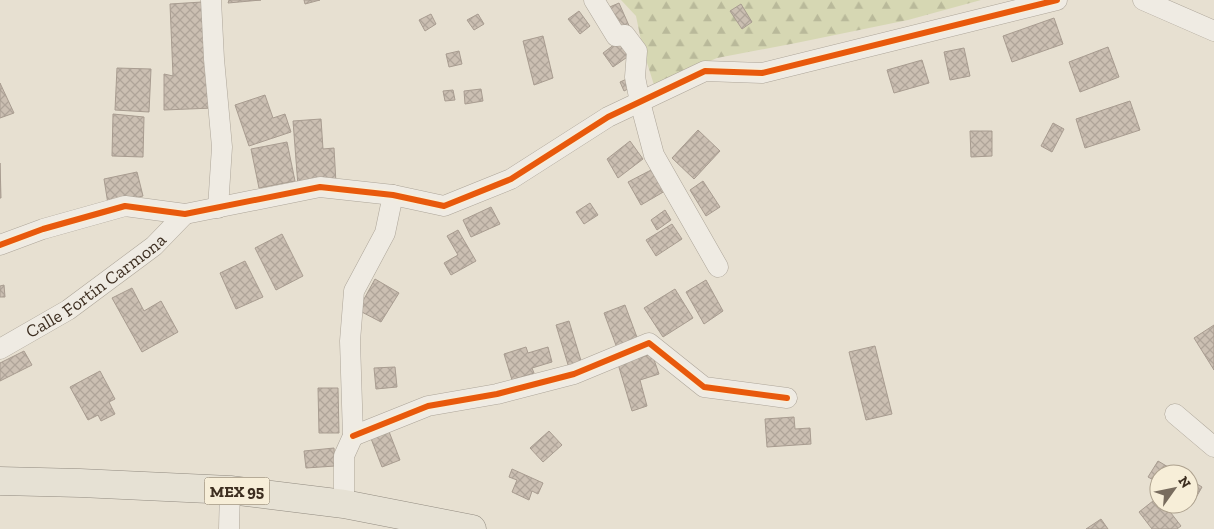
<svg xmlns="http://www.w3.org/2000/svg" width="1214" height="529" viewBox="0 0 1214 529" font-family="'Zilla Slab',serif">
	<style>
		.forest { fill: url(#forest-firs) }
		.building { fill: url(#building-cross-hatch); stroke: #a89c90 }
		.lines { fill: none; stroke-linecap: round; stroke-linejoin: round }
		.street-casing { stroke: #ada599; stroke-width: 21 }
		.primary-casing { stroke: #928b80; stroke-width: 29 }
		.street { stroke: #efebe3; stroke-width: 20 }
		.primary { stroke: #e6e1d4; stroke-width: 28 }
		.cycleway-casing { stroke: #f7eed8; stroke-width: 9 }
		.cycleway { stroke: #e8590c; stroke-width: 6 }
		.labels { text-anchor: middle; dominant-baseline: central; stroke-width: 4; stroke-linejoin: round; paint-order: stroke }
		.shield { fill: #f7eed8; stroke: #756857; stroke-width: 1 }
		.shield-label { font-size: 16px; font-weight: bold; fill: #3d2e20 }
		.street-label { font-size: 18px; fill: #3d2e20; stroke: #f7eed8 }
	</style>
	<defs>
		<pattern id="forest-firs" width="22" height="20" patternUnits="userSpaceOnUse" patternTransform="scale(1.25)"><rect width="22" height="20" fill="#d6d7b3"/><path d="M5 1l3.5 6h-7zM16 11l3.5 6h-7z" fill="#b9b99a"/></pattern>
		<pattern id="building-cross-hatch" width="8" height="8" patternUnits="userSpaceOnUse" patternTransform="scale(1.25)"><rect width="8" height="8" fill="#cbbfb2"/><path d="M0 0l8 8M0 8l8-8" fill="none" stroke="#afa499"/></pattern>
	</defs>
	<rect width="100%" height="100%" fill="#e7e0d1"/>
	<path class="forest" d="M621 0H981L908 20 796 43 717 58 654 85 643 50 636 16Z"/>
	<path class="building" d="M229 0H261L228 3Z
		M304 0H320L305 4Z
		M202 2 213 108 164 110V74L173 76 170 4Z
		M619 3 630 28 616 34 605 9Z
		M741 4 752 22 742 29 730 11Z
		M579 11 590 26 580 34 568 19Z
		M431 14 436 24 425 31 419 20Z
		M478 14 484 24 474 30 467 20Z
		M1054 18 1063 44 1012 62 1003 36Z
		M543 36 553 78 534 85 523 41Z
		M623 38 633 53 613 67 603 53Z
		M1108 47 1119 77 1080 92 1069 62Z
		M964 48 970 76 950 80 944 52Z
		M459 51 462 64 449 67 446 54Z
		M922 60 929 83 894 93 887 70Z
		M117 68 151 69 149 112 115 110Z
		M629 78 632 87 624 91 620 82Z
		M0 83 14 113 0 118Z
		M481 89 483 101 465 104 464 91Z
		M453 90 455 100 445 101 443 91Z
		M265 95 273 118 285 114 291 132 249 146 235 105Z
		M1130 101 1140 130 1085 148 1076 119Z
		M113 114 144 117 143 157 112 156Z
		M321 119 323 149 334 148 336 183 298 186 293 121Z
		M1053 123 1064 129 1052 152 1041 146Z
		M698 130 720 151 694 179 672 158Z
		M970 131H992V156L971 157Z
		M630 141 643 159 618 178 607 159Z
		M287 142 295 181 259 188 251 149Z
		M0 163 1 198H0Z
		M653 169 665 191 641 205 628 182Z
		M137 172 143 196 108 204 104 179Z
		M703 181 720 207 706 216 690 190Z
		M590 203 598 215 584 224 576 212Z
		M491 207 500 224 471 237 463 220Z
		M665 210 671 220 657 230 651 220Z
		M672 224 682 239 656 256 646 240Z
		M458 230 476 261 451 275 444 263 458 255 447 236Z
		M282 234 303 276 276 290 255 248Z
		M245 261 263 297 236 309 220 273Z
		M375 279 399 293 381 322 358 310Z
		M706 280 723 311 704 324 686 292Z
		M4 285 5 297H0V286Z
		M132 288 144 311 161 301 178 332 142 352 112 298Z
		M675 289 693 318 663 337 644 308Z
		M625 305 638 340 617 348 604 313Z
		M569 321 582 364 569 368 556 325Z
		M1214 325V370L1194 338Z
		M875 346 892 414 866 420 849 352Z
		M526 347 528 353 548 347 552 362 532 368 534 373 512 380 504 354Z
		M24 351 32 365 0 381V363Z
		M652 354 659 374 640 380 647 406 632 411 618 364Z
		M395 367 397 387 376 389 374 368Z
		M100 371 115 399 109 402 115 414 101 421 98 415 88 420 70 387Z
		M318 388H338L339 433H319Z
		M794 417 795 429 810 428 811 444 767 447 765 419Z
		M388 429 400 460 382 467 370 436Z
		M549 431 562 445 543 462 530 448Z
		M334 448 335 466 306 468 304 451Z
		M1158 461 1180 474H1159V483L1148 477Z
		M512 469 543 483 538 494 532 491 529 500 512 492 517 480 509 477Z
		M1189 479 1202 487 1193 503 1189 501Z
		M1158 497 1159 504H1164L1181 526 1177 529H1152L1139 512Z
		M1101 519 1108 529H1086Z"/>
	<g class="lines">
		<g class="street-casing">
			<g id="street">
				<path d="M211 0 214 59 222 147 218 208"/>
				<path d="M594 0 616 36 625 35 637 51 635 77 640 102 654 155 718 267"/>
				<path d="M1143 0 1214 31"/>
				<path d="M0 245 43 229 125 206 185 214 320 187 393 195 444 206 511 179 608 117 705 71 762 73 1057 0"/>
				<path id="s1" d="M0 349 68 310 154 246 185 214"/>
				<path d="M1175 414 1214 447"/>
				<path d="M353 436 428 406 497 394 574 374 649 343 704 387 787 398"/>
				<path d="M344 504V456L353 436 350 341 354 291 385 233 393 195"/>
				<path d="M229 529 230 490"/>
			</g>
		</g>
		<g class="primary-casing">
			<path id="primary" d="M0 481 80 483 230 490 344 504 472 529"/>
		</g>
		<use href="#street" class="street"/>
		<use href="#primary" class="primary"/>
		<g class="cycleway-casing">
			<path id="cycleway" d="M0 245 43 229 125 206 185 214 320 187 393 195 444 206 511 179 608 117 705 71 762 73 1057 0
				M353 436 428 406 497 394 574 374 649 343 704 387 787 398"/>
		</g>
		<use href="#cycleway" class="cycleway"/>
	</g>
	<g class="labels">
		<rect class="shield" x="204.5" y="477.5" width="65" height="27" rx="4"/>
		<g class="shield-label">
			<text x="237" y="491">MEX 95</text>
		</g>
		<g class="street-label">
			<text stroke="none"><textPath href="#s1" startOffset="115">Calle Fortín Carmona</textPath></text>
		</g>
	</g>
	<g transform="translate(1174 489) rotate(57)"><circle r="24" fill="#f7eed8" stroke="#ada18e"/>
	<path d="M0-4L9 19L0 12L-9 19Z" fill="#786c5e"/>
	<text y="-8" font-size="14" font-weight="bold" text-anchor="middle" fill="#3d2e20">N</text>
	</g>
</svg>
